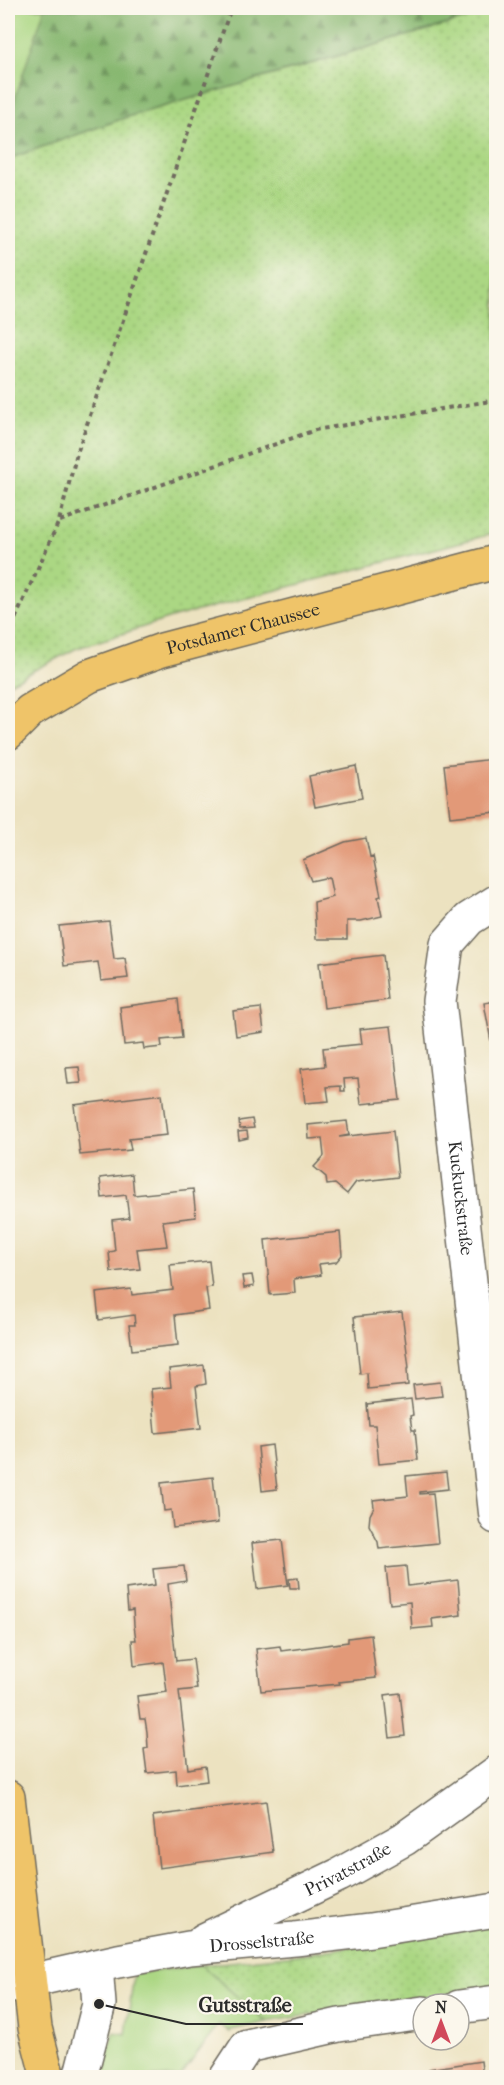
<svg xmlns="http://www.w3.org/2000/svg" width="504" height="2085" viewBox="0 0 504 2085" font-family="'IM FELL French Canon',serif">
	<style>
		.grass { fill: url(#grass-dots); stroke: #6b8157; stroke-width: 1.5 }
		.forest { fill: url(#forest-firs); stroke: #5a724e; stroke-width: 1.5 }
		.park { fill: #abd783; stroke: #6b8157; stroke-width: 1.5 }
		.building { fill: #e29978 }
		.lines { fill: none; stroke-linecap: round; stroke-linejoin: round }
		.minor-casing { stroke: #6f6b5f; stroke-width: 36 }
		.major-casing { stroke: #6f6b5f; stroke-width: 36 }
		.path { stroke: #6f6b5f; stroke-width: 4; stroke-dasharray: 4.5 4.5; stroke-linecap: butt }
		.minor { stroke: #fff; stroke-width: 33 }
		.major { stroke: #efc469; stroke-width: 33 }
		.labels { text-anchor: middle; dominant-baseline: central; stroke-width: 4.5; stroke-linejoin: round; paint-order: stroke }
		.street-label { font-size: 18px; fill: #2b2b2b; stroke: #fbf7ec }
		.leader { fill: none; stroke: #2b2b2b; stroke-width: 2 }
		.callout-dot { fill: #2b2b2b; stroke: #fbf7ec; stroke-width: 2 }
		.callout-label { font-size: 20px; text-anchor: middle; font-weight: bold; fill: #2b2b2b; stroke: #fbf7ec; stroke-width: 4.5; stroke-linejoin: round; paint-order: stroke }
	</style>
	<defs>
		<pattern id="grass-dots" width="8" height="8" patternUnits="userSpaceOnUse" patternTransform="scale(1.5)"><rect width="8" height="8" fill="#abd783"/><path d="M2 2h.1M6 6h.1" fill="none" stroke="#93b971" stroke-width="1.8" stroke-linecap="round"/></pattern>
		<pattern id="forest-firs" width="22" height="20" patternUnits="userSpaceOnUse" patternTransform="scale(1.5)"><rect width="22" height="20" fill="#88b871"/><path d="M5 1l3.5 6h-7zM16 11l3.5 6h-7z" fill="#6f965d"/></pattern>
	</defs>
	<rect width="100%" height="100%" fill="#fbf7ec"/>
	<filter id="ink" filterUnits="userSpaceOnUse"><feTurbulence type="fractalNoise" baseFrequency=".0167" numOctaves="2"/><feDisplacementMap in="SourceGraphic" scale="12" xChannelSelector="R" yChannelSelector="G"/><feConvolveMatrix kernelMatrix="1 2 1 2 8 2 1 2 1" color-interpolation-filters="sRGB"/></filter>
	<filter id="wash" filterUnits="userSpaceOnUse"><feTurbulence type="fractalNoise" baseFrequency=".008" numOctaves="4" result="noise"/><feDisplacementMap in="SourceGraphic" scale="24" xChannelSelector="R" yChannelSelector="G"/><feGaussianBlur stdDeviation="1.35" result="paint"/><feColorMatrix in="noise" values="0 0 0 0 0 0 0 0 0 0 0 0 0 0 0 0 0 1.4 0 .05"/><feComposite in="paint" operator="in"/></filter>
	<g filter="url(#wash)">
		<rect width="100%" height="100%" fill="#ece2c0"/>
		<path class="grass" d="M496 10V533L174 617 75 649 8 684V159L127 117Z
			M496 1924V1986L266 2022 201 1965 305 1954Z"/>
		<path class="forest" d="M8 8H496V10L127 117 8 159Z"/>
		<path class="park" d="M8 8H45L8 119Z
			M201 1965 266 2022 231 2030 230 2032 219 2024 180 2077 103 2078 113 2032 126 2034 134 1974Z"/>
		<g id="blocks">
			<path class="building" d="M493 759 496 812 450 817 444 765Z
				M356 766 362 798 315 807 309 776Z
				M366 838 370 857 373 856 381 896 378 897 382 916 361 921H347V939H316L314 902 333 897 329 877 311 881 303 860 345 842Z
				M109 921 114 959 125 958 128 978 101 981 98 962 64 966 59 926Z
				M383 955 388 1000 324 1008 319 963Z
				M178 999 182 1038 161 1040 162 1047 144 1049 143 1043 124 1045 120 1007Z
				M496 1001V1052H493L484 1003Z
				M261 1008 264 1032 236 1036 233 1011Z
				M391 1026 400 1100 361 1104 358 1078 344 1079 345 1091H341V1086L327 1087 329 1101 305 1103 301 1069 325 1066 323 1048 362 1044 360 1029Z
				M79 1067 81 1083 68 1084 66 1068Z
				M162 1094 167 1135 129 1139 131 1150 80 1155 74 1105Z
				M252 1119 254 1128 240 1129 239 1121Z
				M347 1121 349 1135 339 1137 393 1131 398 1177 356 1182 347 1194 335 1184 327 1185 326 1177 314 1167 324 1156 322 1138 309 1139 308 1125Z
				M247 1131 248 1138 239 1140 238 1132Z
				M132 1174 134 1195 193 1189 196 1217 163 1221 167 1246 137 1249 140 1269 111 1272 109 1252 115 1251 112 1220 129 1218 126 1195 102 1198 100 1178Z
				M340 1232 342 1255 336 1262 319 1264 321 1275 294 1279 295 1293 270 1295 265 1240Z
				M209 1261 212 1287 206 1288 209 1310 175 1315 178 1345 132 1350 129 1325H135L134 1315 99 1320 96 1293 131 1289 132 1295 173 1290 170 1265Z
				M252 1275 254 1286 244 1288 242 1276Z
				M402 1312 409 1368 407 1369 408 1385 368 1389 367 1373 360 1374 354 1317Z
				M204 1365 206 1384 196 1386 201 1428 155 1433 151 1389 171 1387 169 1369Z
				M440 1382 442 1396 415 1399 413 1385Z
				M411 1399 413 1415 410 1416 412 1430H415L418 1460 379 1464 375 1425H369L367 1404Z
				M272 1445 277 1489 262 1491 258 1447Z
				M446 1472 448 1489 420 1492V1494L433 1493 438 1543 379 1549 378 1542 369 1525 370 1515 374 1507 373 1500 408 1496 406 1476Z
				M213 1477 218 1523 173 1528 171 1510 164 1511 161 1483Z
				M282 1540 288 1585 257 1589 252 1543Z
				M184 1566 186 1581 168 1584 176 1661 193 1659 197 1689 179 1691 188 1769 205 1766 207 1781 177 1785 176 1770 147 1773 144 1749 148 1748 147 1732 145 1719H140L137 1696 167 1692 163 1662 134 1666 132 1640H136L134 1625 133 1610 128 1611 126 1589 155 1585 153 1569Z
				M406 1566 408 1586 458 1580 461 1615 432 1619 433 1627 412 1629 410 1602 390 1604 386 1568Z
				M298 1578 299 1588H290L289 1579Z
				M371 1635 376 1678 339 1682 340 1684 261 1691 256 1649 280 1646 281 1651 296 1649 348 1642V1638Z
				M400 1693 405 1736 390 1738 385 1695Z
				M266 1801 273 1852 159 1868 153 1816Z
				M481 2061 483 2078H430L429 2069Z"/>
		</g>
	</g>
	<g filter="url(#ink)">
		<use href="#blocks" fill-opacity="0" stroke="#6f6b5f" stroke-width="1.5"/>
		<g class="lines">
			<g class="minor-casing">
				<g id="minor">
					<path id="s1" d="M496 902 469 919 447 944 439 1001 496 1517"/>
					<path id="s2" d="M204 1940 339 1875 404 1839 496 1773"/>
					<path id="s3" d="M8 1986 118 1961 189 1948 295 1939 371 1930 496 1910"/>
					<path d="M459 2007 496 2002"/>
					<path d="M80 2078 99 2004 96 1966"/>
					<path d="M226 2078 247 2046 339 2025 423 2013"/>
				</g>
			</g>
			<g class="major-casing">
				<g id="major">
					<path id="s4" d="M8 733 30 711 89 676 162 650 496 562"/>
					<path d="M8 1797 35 2028 48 2078"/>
				</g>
			</g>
			<path class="path" d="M60 521 315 430 496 400
				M8 635 59 521 77 453 231 8"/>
			<use href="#minor" class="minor"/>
			<use href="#major" class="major"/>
		</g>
	</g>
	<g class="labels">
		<g class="street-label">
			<text stroke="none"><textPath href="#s4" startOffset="261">Potsdamer Chaussee</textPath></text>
			<text stroke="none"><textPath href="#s1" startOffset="321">Kuckuckstraße</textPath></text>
			<text stroke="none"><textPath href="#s2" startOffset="160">Privatstraße</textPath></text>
			<text stroke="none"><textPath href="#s3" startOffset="258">Drosselstraße</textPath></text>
		</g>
	</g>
	<path class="leader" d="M99 2004L186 2024H303"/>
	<circle class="callout-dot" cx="99" cy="2004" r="6"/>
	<g class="callout-label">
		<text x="245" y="2012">Gutsstraße</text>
	</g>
	<rect width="504" height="2085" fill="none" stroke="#fbf7ec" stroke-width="30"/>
	<g transform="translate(441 2022)"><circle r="28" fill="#fbf7ec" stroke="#a8a59f" stroke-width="1.5"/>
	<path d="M0-4.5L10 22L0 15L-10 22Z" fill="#d1495b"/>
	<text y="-9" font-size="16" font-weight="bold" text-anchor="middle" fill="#2b2b2b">N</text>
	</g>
</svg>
